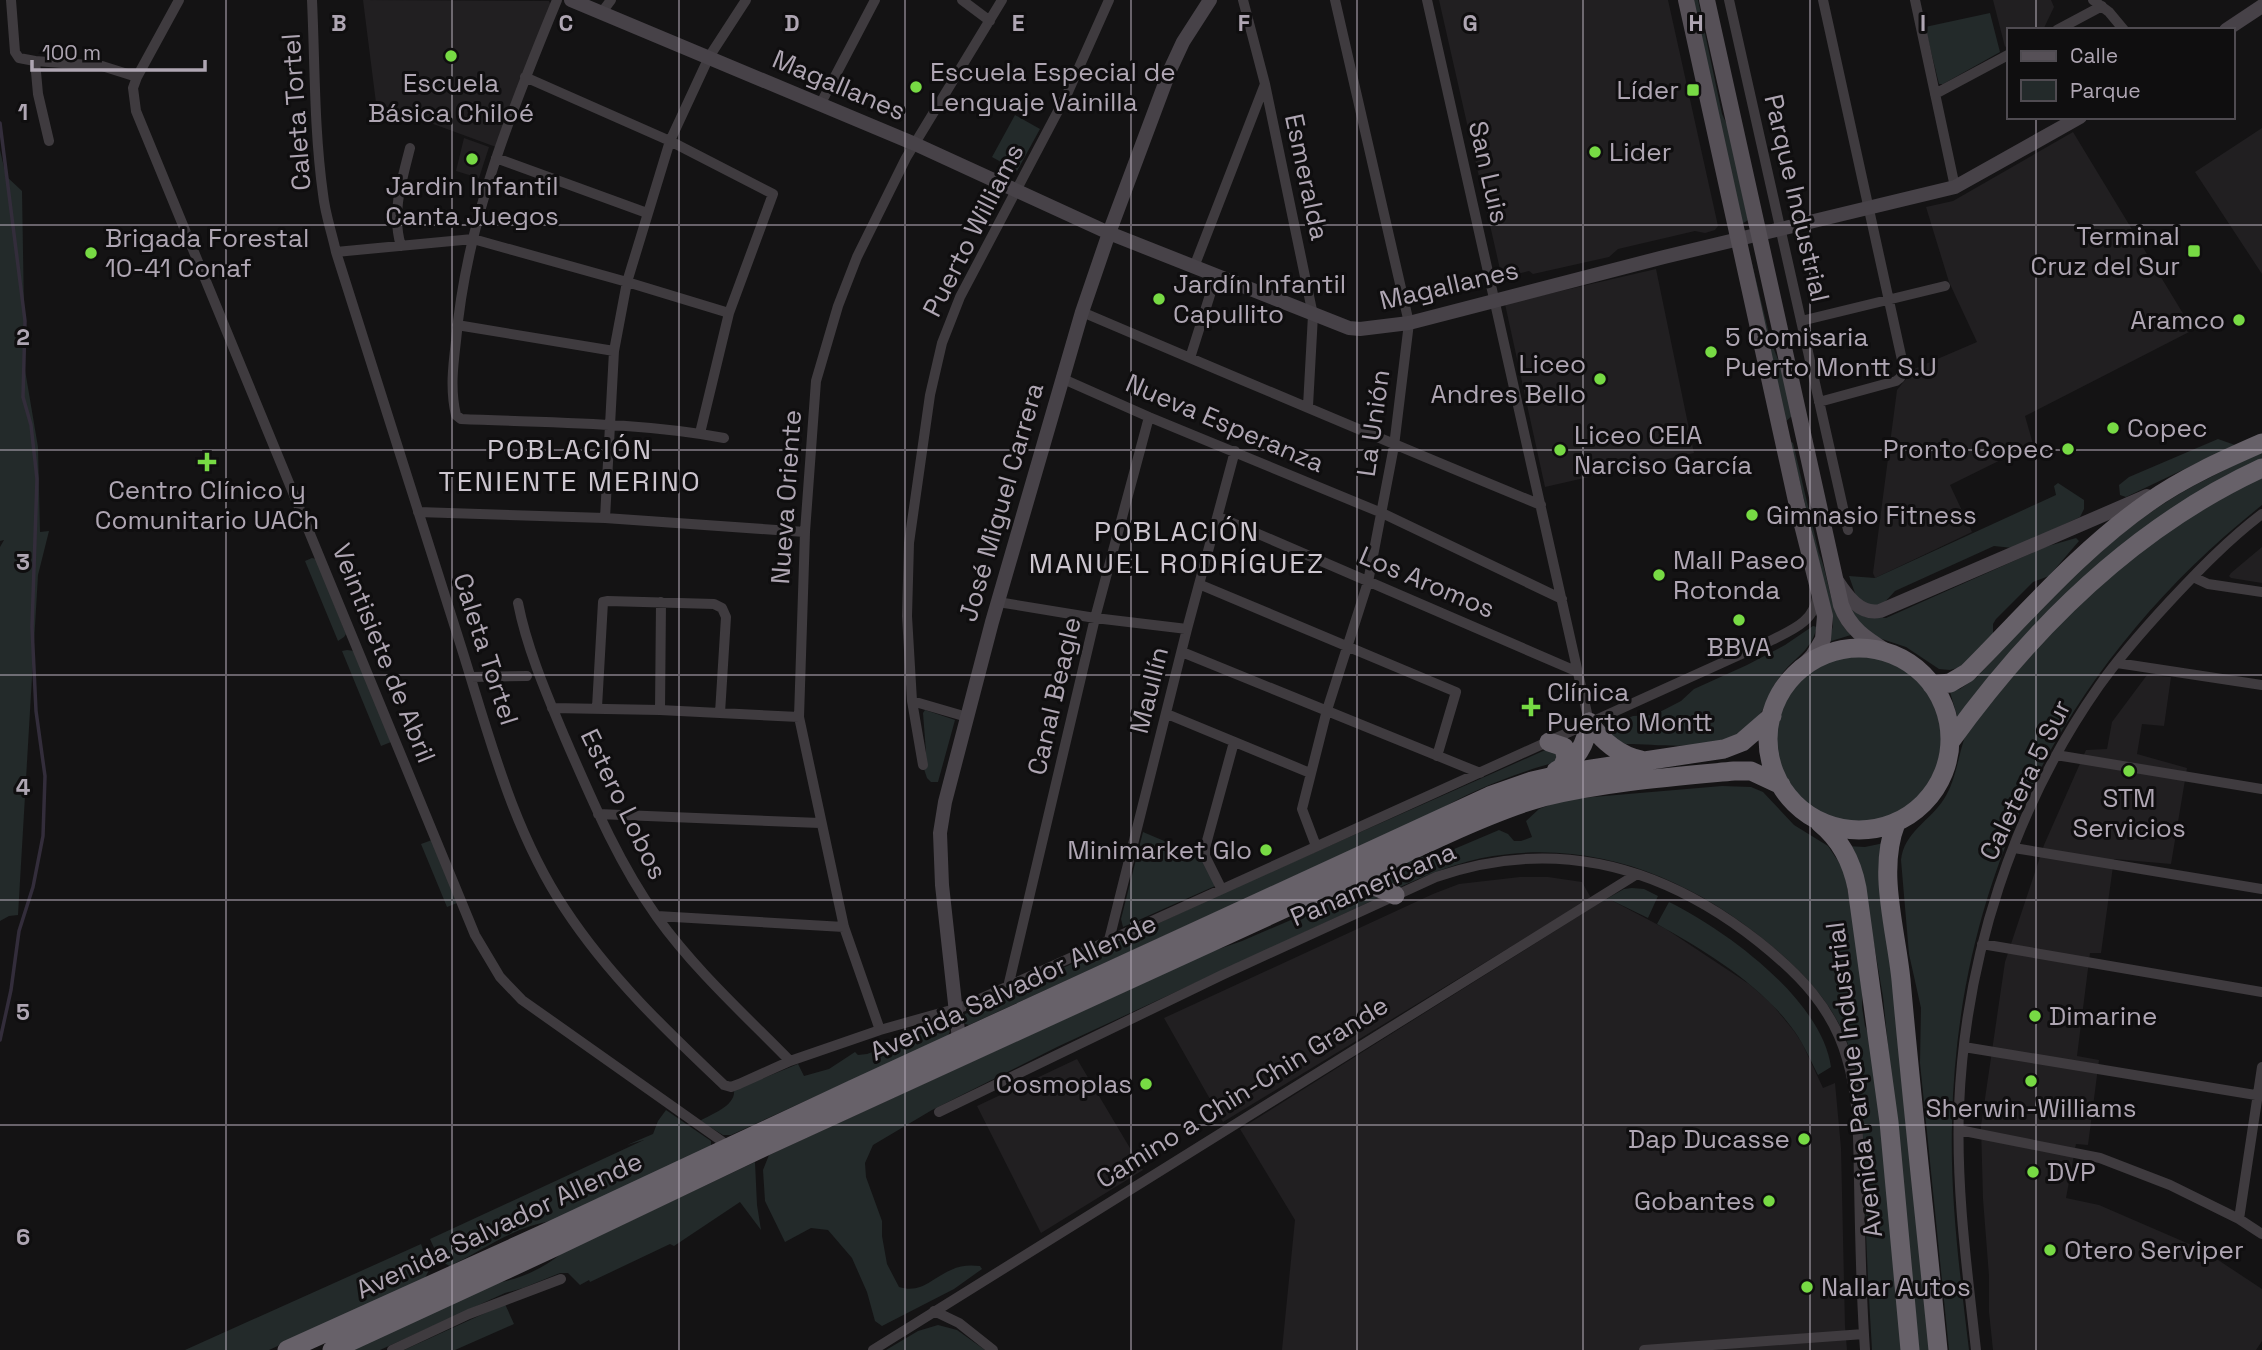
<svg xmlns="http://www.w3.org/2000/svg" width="2262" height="1350" viewBox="0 0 2262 1350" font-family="'Space Grotesk',sans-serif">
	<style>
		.built { fill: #211f21 }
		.green { fill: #232a2a }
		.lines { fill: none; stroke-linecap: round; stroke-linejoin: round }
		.stream { stroke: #332d3b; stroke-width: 3.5 }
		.street { stroke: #3f3b3f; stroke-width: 10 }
		.secondary { stroke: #474248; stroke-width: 14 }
		.primary { stroke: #565057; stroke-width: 16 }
		.highway { stroke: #676169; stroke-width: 19 }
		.grid { fill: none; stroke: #afa6b3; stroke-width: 2; stroke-opacity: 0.55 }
		.poi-dot { fill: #77da44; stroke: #0f0e0f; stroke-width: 2.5 }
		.labels { text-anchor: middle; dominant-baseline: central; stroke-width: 6; stroke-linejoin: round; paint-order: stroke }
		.poi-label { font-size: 26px; fill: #afa6b3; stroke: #0f0e0f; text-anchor: start }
		.street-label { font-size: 26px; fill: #afa6b3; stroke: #0f0e0f }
		.neighbourhood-label { font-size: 28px; letter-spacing: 2px; fill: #cdc6cf; stroke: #0f0e0f }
		.grid-label { font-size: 23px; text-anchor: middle; font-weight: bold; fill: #afa6b3; stroke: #0f0e0f; stroke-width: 6; stroke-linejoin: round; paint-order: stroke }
	</style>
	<rect width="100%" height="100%" fill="#141314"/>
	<path class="built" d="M363 0 549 1 552 8 496 147 376 103Z
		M1439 0H1668L1718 226 1715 230 1705 233 1695 231 1618 249 1609 257 1533 274 1529 271 1502 278Z
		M1993 0H2051L2054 7 2044 28 2008 30V45L2005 47Z
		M2262 128V274L2195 172Z
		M2073 132 2193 330 2025 416 2033 444 1950 485 1972 532 1875 578 1873 573 1897 390 1914 369 1977 342 1949 282 1926 207 1953 201Z
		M464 138 489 147 479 178 456 171Z
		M1656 269 1694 453 1545 487 1505 304Z
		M2262 547V583L2231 578 2229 576 2231 573Z
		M2147 675 2171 677 2164 726 2142 724 2137 754 2187 768 2171 864 2114 859 2101 953H2090L2077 1056 2099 1060 2088 1145 2076 1144 2066 1198 2099 1205 2203 1250 2262 1289V1341L2256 1350H1993L1989 1312V1276L1983 1199 1981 1126 2005 962 2044 845 2086 750 2107 749 2112 722Z
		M1520 877H1548L1582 882 1591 898 1223 1122 1164 1018 1433 894 1459 884Z
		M1611 900 1666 929 1749 984 1771 1003 1794 1031 1802 1043 1823 1088 1835 1083 1841 1148 1845 1326 1847 1350H1282L1295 1220 1240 1129 1601 902Z
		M1077 1059 1143 1170 1041 1233 977 1106Z"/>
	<path class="green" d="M1690 0H1698L1722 114 1728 127 1748 220 1742 224Z
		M1990 13 2000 52 1943 84H1939L1925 27Z
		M1015 115 1040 129 1017 171 992 157Z
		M0 150 6 176 22 191 25 370 38 447 40 532 49 531 38 575 18 915 9 916 0 921V547L4 540 0 541Z
		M1749 251 1771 342 1783 372 1792 416 1785 422Z
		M2218 439 2235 445 2126 497 2120 495 2119 485 2129 477Z
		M1790 441 1793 443 1819 553C1830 579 1829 615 1851 635L1828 642 1833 626 1832 616Z
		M2262 452V461L2207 488 1958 719 1950 692 1960 689 1977 677C2032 617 2089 554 2157 508 2190 486 2226 469 2262 452Z
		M2262 475V505C2067 660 1957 873 1952 1123 1950 1199 1960 1275 1969 1350H1949L1920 1063 1921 1008 1909 954 1901 860C1904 832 1930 821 1944 799 1958 777 1958 750 1969 727L2062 619 2157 537Z
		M2058 483 2084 500V509L2080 517 2013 548 1994 546 1895 591 1883 604 1878 607 1865 604 1856 596 1849 576 1875 578 2056 495 2054 486Z
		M2076 538 2079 541 2049 576 2033 582 1996 619 1993 624V634L1961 667 1950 670 1939 669 1906 647 1873 636 1856 624 1846 602 1865 617 1886 618 2045 547Z
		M312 558 316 559 346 634 344 637 338 641 305 561Z
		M1813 626 1817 627C1810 654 1793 657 1779 678 1771 688 1768 701 1762 711 1734 757 1669 744 1626 744L1617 741 1605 728 1633 716 1654 715 1681 701 1694 689 1747 665 1785 645Z
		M347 650 354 651 391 742 381 746 342 651Z
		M1775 740a84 84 0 1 1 168 0a84 84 0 1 1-168 0Z
		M925 710 955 720 938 782H931L927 778 924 769 926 752 923 713Z
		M1552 747H1559L1556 762C1519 772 1470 791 1439 810L969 1025 965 1024 963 1019 965 1014 1221 894Z
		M1722 786 1751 787 1763 792 1794 825 1828 846 1844 870 1863 972 1862 1007 1865 1026 1875 1051 1903 1350H1872C1869 1299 1866 1248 1865 1197 1863 1151 1865 1104 1853 1060 1840 1010 1806 974 1767 942 1688 878 1597 840 1493 856 1460 861 1429 874 1398 888L1374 877 1415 858 1440 855 1499 830 1508 834 1514 841H1521L1532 837 1526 821 1539 809 1557 802 1581 798Z
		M1143 832 1202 857 1215 886 1123 927 1121 919Z
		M432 840 457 903 447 907 421 844Z
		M1884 843 1931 1350H1919L1883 997 1873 938 1846 846 1865 847Z
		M1632 888 1644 889 1658 896 1648 918 1611 900 1601 902 1624 889Z
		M1363 889 1378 898 1057 1047 932 1110 873 1145 865 1163 866 1177 882 1221V1236L887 1264 899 1287C922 1294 932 1278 951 1270 961 1265 970 1265 980 1266L982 1269 954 1289 882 1326 875 1321 867 1292 852 1258 828 1230 811 1228 785 1242 765 1201 763 1170 769 1155 1213 951 1242 941Z
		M1669 902C1726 930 1822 1000 1831 1067L1818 1075C1811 1061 1804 1045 1795 1032 1763 986 1706 951 1657 924Z
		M945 1025 950 1031 948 1036 731 1135H723L700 1121C712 1114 736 1106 734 1090L798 1064 804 1076 829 1069 855 1052 858 1055 867 1054Z
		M666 1110 711 1141V1146L553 1221C516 1225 483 1251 450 1266L440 1261 430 1239 644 1140 627 1145 653 1134 658 1121Z
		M755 1162 757 1205 761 1230 740 1202 674 1246 670 1244 590 1282 589 1280 580 1285 568 1273H560L523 1288 505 1293 380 1350H351L498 1283C522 1278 544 1268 562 1253Z
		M421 1244 430 1268 425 1278 269 1350H185Z
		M505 1304 514 1324 455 1350H404Z
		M938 1325 957 1330 985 1350H886L918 1331Z"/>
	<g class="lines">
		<path class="stream" d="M0 123 25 321 23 397 31 425 37 479 32 627 36 711 45 776 43 836 33 887 19 931 11 990 0 1040"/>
		<path class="street" d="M11 0 15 52 19 58 35 61 38 94 49 141
			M179 0 137 77 133 88 136 111 475 935 500 977 522 1000 730 1147
			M312 0C315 64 314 130 323 194 325 214 332 233 336 252 377 382 418 511 459 640 488 731 511 828 565 909 609 976 666 1030 724 1085L731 1087 739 1084 790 1061 880 1030 962 1007 1768 642C1789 631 1816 622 1817 595
			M557 0C512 109 466 222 456 341 453 366 450 390 456 415L461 419C548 423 638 422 724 438
			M962 0 990 21
			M1243 0 1265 84 1313 315 1308 406
			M1427 0 1589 722
			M1729 0 1848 530
			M1915 0 1955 187
			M2093 0 2109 12 2124 30
			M602 12 611 0
			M2057 30 2102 6
			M35 61 102 66 137 77
			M525 77 670 141 773 194 729 313 700 433
			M1935 94 2008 55
			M821 103 875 0
			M496 158 647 213
			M401 246C391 213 402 180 410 148
			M336 252 473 239 627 282 729 313
			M1194 267 1265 84
			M1082 312C1235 377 1387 442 1541 505
			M1801 321 1945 286
			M457 325 614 351
			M1190 358 1216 276
			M1061 378 1149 417 1382 513 1562 599
			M1819 402 1896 381 1900 378 1904 369 1823 0
			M418 512 605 518 805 532
			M1219 517 1578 672
			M605 518 614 351 627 282 670 141 709 57 746 0
			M2193 577 2208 584 2262 592
			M1201 585 1456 692 1437 756
			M998 602 1095 618 1187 629
			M518 603C527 649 547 695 565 738 592 800 618 862 657 917 695 970 745 1015 790 1061
			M1182 652 1480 773
			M2117 663 2262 685
			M471 677 527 676
			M912 701 923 765
			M597 707 603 602 608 601 714 604 722 608 726 617 720 713
			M552 708 660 710 799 717
			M660 710 661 602
			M1167 714 1310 773
			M967 717 912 701 907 616 909 543 930 395 942 343 960 297 1068 92 1109 0
			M2056 755 2262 789
			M598 814 820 823
			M1316 846 1302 809 1327 710 1368 582 1394 446 1409 323 1335 0
			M2014 848 2262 889
			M1221 888 1205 856V848L1234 742
			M657 916 844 927
			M1109 940 1187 629 1235 451
			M1982 944 2262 992
			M1008 987 1095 618 1149 417
			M880 1030 844 927 799 717 805 532 816 381 838 306 857 257 906 158 1002 0
			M1964 1047 2262 1096
			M939 1112 1222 975 1436 877C1555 836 1663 866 1759 942 1799 974 1833 1008 1847 1059 1859 1098 1858 1139 1859 1180 1860 1237 1861 1294 1865 1350
			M1959 1130 2100 1158 2170 1185 2239 1219 2262 1234
			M2239 1219 2262 1067
			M934 1311 959 1323 993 1350
			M392 1350 469 1314 561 1279
			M873 1350 1637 874
			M1644 1350 1864 1334
			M1976 1350C1967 1269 1956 1189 1959 1107 1965 958 2013 809 2099 686 2120 656 2145 628 2170 601 2199 570 2228 540 2262 514"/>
		<path class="secondary" d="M571 0 915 144 1109 233 1349 328 1360 329 1409 323 1664 257 1955 187 2080 117
			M2226 30 2262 6
			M1837 581C1847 596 1860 615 1880 611L2147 496
			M959 1040 942 885 940 833 945 802 992 622 1082 312 1109 233 1170 70 1183 42 1210 0"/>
		<path class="primary" d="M1686 0 1796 501 1825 616 1823 639 1813 656 1800 670
			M1707 0 1841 605C1850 630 1868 640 1890 654"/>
		<path class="highway" d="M1768 739a91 91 0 1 1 182 0a91 91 0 1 1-182 0Z
			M1932 685 1950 683 1967 673C2026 614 2080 550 2149 502 2183 478 2223 460 2262 443
			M1589 722C1602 741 1618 755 1641 760
			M1549 742 1564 747 1566 758 1562 768
			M1950 742C2032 628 2134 527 2262 468
			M1556 771C1577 760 1586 745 1589 722
			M1820 823C1841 840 1852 862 1857 888L1889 1122 1910 1350
			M1896 823C1877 871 1896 929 1901 980 1912 1103 1926 1227 1938 1350
			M1345 882H1366L1395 895
			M287 1350 550 1231 853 1089 1492 795 1532 781 1572 772 1724 749 1742 742 1772 716
			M332 1350 555 1247 762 1148 1447 834C1478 820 1510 806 1543 797 1606 782 1670 777 1734 771H1751L1781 785"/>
	</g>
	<path class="grid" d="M226 0V1350M452 0V1350M679 0V1350M905 0V1350M1131 0V1350M1357 0V1350M1583 0V1350M1810 0V1350M2036 0V30M2036 117V1350M0 225H2262M0 450H2262M0 675H2262M0 900H2262M0 1125H2262"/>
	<g class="poi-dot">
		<circle cx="451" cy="56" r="7"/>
		<circle cx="916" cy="87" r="7"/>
		<rect x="1686" y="83" width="14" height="14" rx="3.5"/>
		<circle cx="1595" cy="152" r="7"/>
		<circle cx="472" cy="159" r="7"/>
		<rect x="2187" y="244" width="14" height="14" rx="3.5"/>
		<circle cx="91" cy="253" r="7"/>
		<circle cx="1159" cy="299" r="7"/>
		<circle cx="2239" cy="320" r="7"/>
		<circle cx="1711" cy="352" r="7"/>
		<circle cx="1600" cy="379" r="7"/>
		<circle cx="2113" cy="428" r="7"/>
		<circle cx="2068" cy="449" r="7"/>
		<circle cx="1560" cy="450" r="7"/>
		<path d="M203.5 451.5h7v7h7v7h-7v7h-7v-7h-7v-7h7z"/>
		<circle cx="1752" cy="515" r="7"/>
		<circle cx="1659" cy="575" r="7"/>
		<circle cx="1739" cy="620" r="7"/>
		<path d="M1527.5 696.5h7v7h7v7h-7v7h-7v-7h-7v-7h7z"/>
		<circle cx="2129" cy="771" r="7"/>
		<circle cx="1266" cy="850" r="7"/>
		<circle cx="2035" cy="1016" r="7"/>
		<circle cx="2031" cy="1081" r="7"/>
		<circle cx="1146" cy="1084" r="7"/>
		<circle cx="1804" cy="1139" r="7"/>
		<circle cx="2033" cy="1172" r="7"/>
		<circle cx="1769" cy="1201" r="7"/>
		<circle cx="2050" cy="1250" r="7"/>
		<circle cx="1807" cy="1287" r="7"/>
	</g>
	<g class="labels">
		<g class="poi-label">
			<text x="930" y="72">Escuela Especial de<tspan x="930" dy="30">Lenguaje Vainilla</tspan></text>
			<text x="451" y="83" text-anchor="middle">Escuela<tspan x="451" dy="30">Básica Chiloé</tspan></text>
			<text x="1679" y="90" text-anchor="end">Líder</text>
			<text x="1609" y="152">Lider</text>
			<text x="472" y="186" text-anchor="middle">Jardin Infantil<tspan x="472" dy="30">Canta Juegos</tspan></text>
			<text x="2180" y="236" text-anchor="end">Terminal<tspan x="2180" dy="30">Cruz del Sur</tspan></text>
			<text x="105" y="238">Brigada Forestal<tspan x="105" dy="30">10-41 Conaf</tspan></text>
			<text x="1173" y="284">Jardín Infantil<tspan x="1173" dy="30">Capullito</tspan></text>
			<text x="2225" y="320" text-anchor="end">Aramco</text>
			<text x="1725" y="337">5 Comisaria<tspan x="1725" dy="30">Puerto Montt S.U</tspan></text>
			<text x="1586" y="364" text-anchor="end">Liceo<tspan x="1586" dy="30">Andres Bello</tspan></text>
			<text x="2127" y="428">Copec</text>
			<text x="1574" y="435">Liceo CEIA<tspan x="1574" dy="30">Narciso García</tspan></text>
			<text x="2054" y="449" text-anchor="end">Pronto Copec</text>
			<text x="207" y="490" text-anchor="middle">Centro Clínico y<tspan x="207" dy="30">Comunitario UACh</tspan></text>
			<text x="1766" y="515">Gimnasio Fitness</text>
			<text x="1673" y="560">Mall Paseo<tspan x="1673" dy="30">Rotonda</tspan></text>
			<text x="1739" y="647" text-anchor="middle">BBVA</text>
			<text x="1547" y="692">Clínica<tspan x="1547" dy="30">Puerto Montt</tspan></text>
			<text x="2129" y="798" text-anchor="middle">STM<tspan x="2129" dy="30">Servicios</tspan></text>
			<text x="1252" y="850" text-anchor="end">Minimarket Glo</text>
			<text x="2049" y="1016">Dimarine</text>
			<text x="1132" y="1084" text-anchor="end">Cosmoplas</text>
			<text x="2031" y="1108" text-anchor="middle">Sherwin-Williams</text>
			<text x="1790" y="1139" text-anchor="end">Dap Ducasse</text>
			<text x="2047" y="1172">DVP</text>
			<text x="1755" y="1201" text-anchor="end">Gobantes</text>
			<text x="2064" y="1250">Otero Serviper</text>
			<text x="1821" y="1287">Nallar Autos</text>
		</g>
		<g class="street-label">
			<text transform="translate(839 85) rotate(23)">Magallanes</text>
			<text transform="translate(296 112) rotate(-94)">Caleta Tortel</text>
			<text transform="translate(1489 172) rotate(77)">San Luis</text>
			<text transform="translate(1307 177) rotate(78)">Esmeralda</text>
			<text transform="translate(1797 198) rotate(77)">Parque Industrial</text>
			<text transform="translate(973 230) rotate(-63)">Puerto Williams</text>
			<text transform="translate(1449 285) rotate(-13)">Magallanes</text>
			<text transform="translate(1225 423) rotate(23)">Nueva Esperanza</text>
			<text transform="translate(1373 423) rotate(-82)">La Unión</text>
			<text transform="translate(786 497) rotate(-86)">Nueva Oriente</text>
			<text transform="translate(1001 502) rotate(-74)">José Miguel Carrera</text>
			<text transform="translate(1427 582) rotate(23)">Los Aromos</text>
			<text transform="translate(486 649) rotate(72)">Caleta Tortel</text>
			<text transform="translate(384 653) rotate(68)">Veintisiete de Abril</text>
			<text transform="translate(1149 690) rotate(-76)">Maullín</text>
			<text transform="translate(1054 696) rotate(-77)">Canal Beagle</text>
			<text transform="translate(2025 780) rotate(-64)">Caletera 5 Sur</text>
			<text transform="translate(624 804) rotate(64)">Estero Lobos</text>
			<text transform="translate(1373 884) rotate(-23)">Panamericana</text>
			<text transform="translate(1013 987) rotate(-25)">Avenida Salvador Allende</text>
			<text transform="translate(1854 1080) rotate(-97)">Avenida Parque Industrial</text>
			<text transform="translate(1242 1092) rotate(-32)">Camino a Chin-Chin Grande</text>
			<text transform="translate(499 1225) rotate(-25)">Avenida Salvador Allende</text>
		</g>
		<g class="neighbourhood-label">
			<text x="570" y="449">POBLACIÓN<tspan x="570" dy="32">TENIENTE MERINO</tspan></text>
			<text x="1177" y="531">POBLACIÓN<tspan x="1177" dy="32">MANUEL RODRÍGUEZ</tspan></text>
		</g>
	</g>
	<g class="grid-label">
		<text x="339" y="31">B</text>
		<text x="566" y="31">C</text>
		<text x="792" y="31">D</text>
		<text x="1018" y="31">E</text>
		<text x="1244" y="31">F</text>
		<text x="1470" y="31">G</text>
		<text x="1696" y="31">H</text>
		<text x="1923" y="31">I</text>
		<text x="23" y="120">1</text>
		<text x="23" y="345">2</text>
		<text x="23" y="570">3</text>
		<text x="23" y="795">4</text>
		<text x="23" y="1020">5</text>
		<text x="23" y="1245">6</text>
	</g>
	<rect x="2007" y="28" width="228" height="91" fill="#0f0e0f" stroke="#4f4b51" stroke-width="2"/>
	<rect x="2021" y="51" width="35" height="10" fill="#565057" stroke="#4f4b51" stroke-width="2"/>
	<text x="2070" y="63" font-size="21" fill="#afa6b3">Calle</text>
	<rect x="2021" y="80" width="35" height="21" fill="#232a2a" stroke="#4f4b51" stroke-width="2"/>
	<text x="2070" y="98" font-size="21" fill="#afa6b3">Parque</text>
	<path d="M32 60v10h173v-10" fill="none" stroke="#afa6b3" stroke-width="3.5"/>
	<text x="42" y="60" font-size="21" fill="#afa6b3" stroke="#0f0e0f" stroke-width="5" paint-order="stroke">100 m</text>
</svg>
